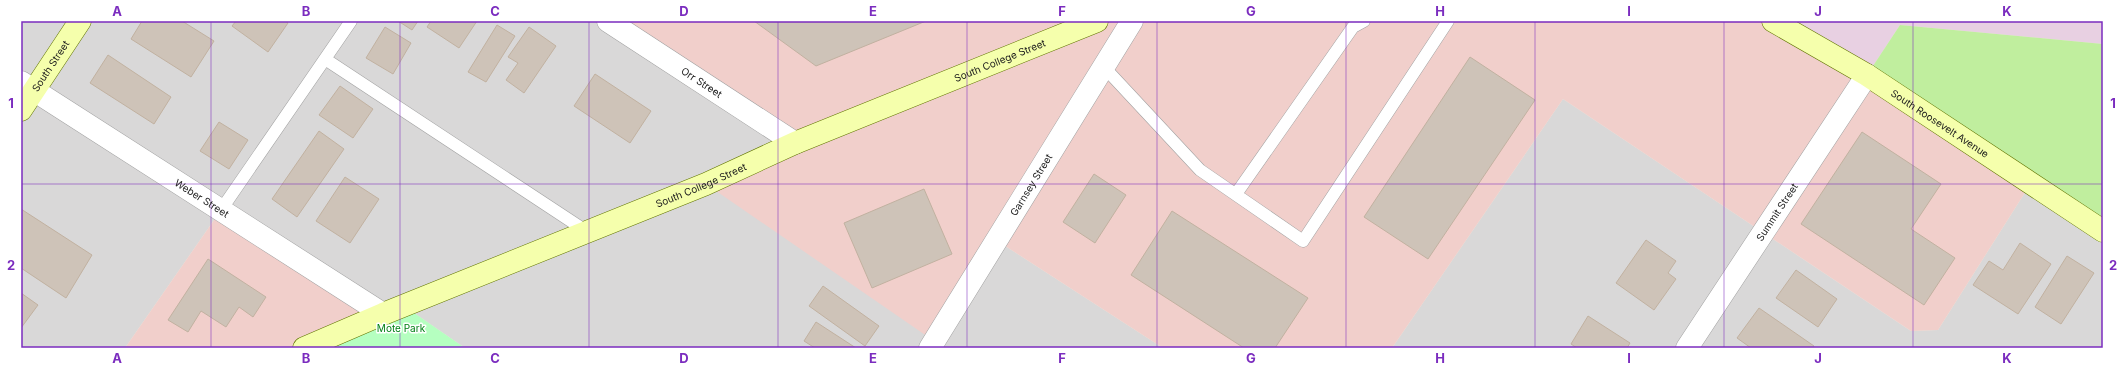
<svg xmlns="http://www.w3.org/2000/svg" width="2124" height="369" viewBox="0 0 2124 369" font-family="Inter,sans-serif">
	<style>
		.residential { fill: #d9d8d8 }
		.commercial { fill: #f1cfcb }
		.industrial { fill: #e8d0e2 }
		.grass { fill: #c0ee9e }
		.park { fill: #b5ffc0 }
		.building { fill: #cec3b8; stroke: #c1b1a0 }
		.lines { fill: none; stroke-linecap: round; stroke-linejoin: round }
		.lane-casing { stroke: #a2a2a2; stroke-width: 13 }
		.street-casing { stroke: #a2a2a2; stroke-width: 23 }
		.secondary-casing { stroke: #607400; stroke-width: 23 }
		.lane { stroke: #fff; stroke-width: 12 }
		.street { stroke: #fff; stroke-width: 22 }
		.secondary { stroke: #f5ffac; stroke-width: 22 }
		.grid { fill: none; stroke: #7b2cbf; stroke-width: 1; stroke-opacity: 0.55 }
		.labels { text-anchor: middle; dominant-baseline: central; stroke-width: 3; stroke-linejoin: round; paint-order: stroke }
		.street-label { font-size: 10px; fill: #1b1b1b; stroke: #fff }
		.park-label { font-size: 10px; fill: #018114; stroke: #fff }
		.neatline { fill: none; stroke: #7b2cbf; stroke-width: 1.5 }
		.grid-label { font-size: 13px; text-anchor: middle; font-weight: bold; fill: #7b2cbf }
	</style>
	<rect width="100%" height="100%" fill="#eeeadf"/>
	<path class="residential" d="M21 21H608L996 240 1163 348H465L404 306 383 314 221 210 125 348H21Z
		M1563 99 1911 331 1938 330 2031 183 2103 231V348H1392Z"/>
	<path class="commercial" d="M608 21H1773L2031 183 1938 330 1911 331 1563 99 1392 348H1163L996 240 934 341 706 184 795 144Z
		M221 210 383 314 304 348H125Z"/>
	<path class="industrial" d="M1773 21H2103V44L1900 25 1867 75Z"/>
	<path class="grass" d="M1900 25 2103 44V231L1867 75Z"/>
	<path class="park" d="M404 306 465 348H304Z"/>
	<path class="building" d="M142 21H182L214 41 191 77 131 39Z
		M236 21H285L288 23 268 52 232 26Z
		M398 21H418L412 30Z
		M431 21H477L459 48 427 27Z
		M754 21H926L816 66Z
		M497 25 515 36 486 82 468 72Z
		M385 27 411 43 393 74 366 58Z
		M529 27 556 46 524 93 506 80 518 63 508 57Z
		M108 55 171 97 154 124 90 83Z
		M1470 57 1535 100 1428 259 1364 217Z
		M595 74 651 111 630 143 574 106Z
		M340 86 373 109 353 138 319 115Z
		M219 122 248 140 229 169 200 151Z
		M319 131 344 149 297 217 272 199Z
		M1862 132 1941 184 1911 229 1955 258 1924 305 1801 224Z
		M1094 174 1126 195 1095 243 1063 222Z
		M345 177 379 199 350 243 316 221Z
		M924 189 952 254 872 288 844 223Z
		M21 209 92 255 66 298 21 268Z
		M1172 211 1308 298 1275 348H1244L1131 275Z
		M1646 240 1676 261 1668 273 1676 279 1654 310 1616 283Z
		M2020 243 2051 264 2018 314 1973 285 1989 261 2003 270Z
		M2067 256 2094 273 2061 324 2035 307Z
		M208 259 266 297 253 317 239 307 226 327 201 311 188 332 168 320Z
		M1796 270 1837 299 1818 327 1776 298Z
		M823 286 879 326 865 346 809 306Z
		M21 293 38 305 21 328Z
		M1759 308 1814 346 1813 348H1751L1737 338Z
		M1588 316 1630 343 1627 348H1577L1571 344Z
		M816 322 856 348H815L804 341Z"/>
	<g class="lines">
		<g class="lane-casing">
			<path id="lane" d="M325 59 589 233
				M1104 67 1200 170 1303 241 1448 21
				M1236 194 1353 27 1364 21
				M221 210 351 21"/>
		</g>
		<g class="street-casing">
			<g id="street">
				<path id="s1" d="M608 21 795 143"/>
				<path id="s2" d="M21 82 383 314"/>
				<path id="s3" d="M930 348 1132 21"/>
				<path id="s4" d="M1687 348 1867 75"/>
			</g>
		</g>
		<g class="secondary-casing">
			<g id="secondary">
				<path id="s5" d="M1773 21 1867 75 2103 231"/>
				<path id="s6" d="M21 110 80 21"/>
				<path id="s7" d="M304 348 383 314 706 184 795 143 1097 21"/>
			</g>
		</g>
		<use href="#lane" class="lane"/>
		<use href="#street" class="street"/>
		<use href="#secondary" class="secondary"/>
	</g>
	<path class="grid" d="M211 21V348M400 21V348M589 21V348M778 21V348M967 21V348M1157 21V348M1346 21V348M1535 21V348M1724 21V348M1913 21V348M21 184H2103"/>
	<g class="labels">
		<g class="street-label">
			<text stroke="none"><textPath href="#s7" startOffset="753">South College Street</textPath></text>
			<text stroke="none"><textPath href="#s6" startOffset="53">South Street</textPath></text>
			<text stroke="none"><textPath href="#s1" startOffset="112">Orr Street</textPath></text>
			<text stroke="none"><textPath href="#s5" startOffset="196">South Roosevelt Avenue</textPath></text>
			<text stroke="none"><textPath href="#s3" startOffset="192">Garnsey Street</textPath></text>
			<text stroke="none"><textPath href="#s7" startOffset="429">South College Street</textPath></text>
			<text stroke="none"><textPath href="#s2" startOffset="215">Weber Street</textPath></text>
			<text stroke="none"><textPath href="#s4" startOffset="163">Summit Street</textPath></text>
		</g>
		<g class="park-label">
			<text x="401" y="328">Mote Park</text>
		</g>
	</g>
	<rect width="2124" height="369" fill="none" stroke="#ffffff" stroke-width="44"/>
	<rect x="22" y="22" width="2080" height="325" class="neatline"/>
	<g class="grid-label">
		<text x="117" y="16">A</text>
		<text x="306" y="16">B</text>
		<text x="495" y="16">C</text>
		<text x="684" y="16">D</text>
		<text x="873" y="16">E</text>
		<text x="1062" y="16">F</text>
		<text x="1251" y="16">G</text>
		<text x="1440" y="16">H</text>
		<text x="1629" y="16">I</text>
		<text x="1818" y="16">J</text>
		<text x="2007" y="16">K</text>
		<text x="11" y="108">1</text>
		<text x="2113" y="108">1</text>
		<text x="11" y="270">2</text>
		<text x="2113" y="270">2</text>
		<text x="117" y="363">A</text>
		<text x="306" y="363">B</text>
		<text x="495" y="363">C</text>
		<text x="684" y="363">D</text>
		<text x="873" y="363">E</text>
		<text x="1062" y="363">F</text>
		<text x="1251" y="363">G</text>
		<text x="1440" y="363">H</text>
		<text x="1629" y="363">I</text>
		<text x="1818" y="363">J</text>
		<text x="2007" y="363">K</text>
	</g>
</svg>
